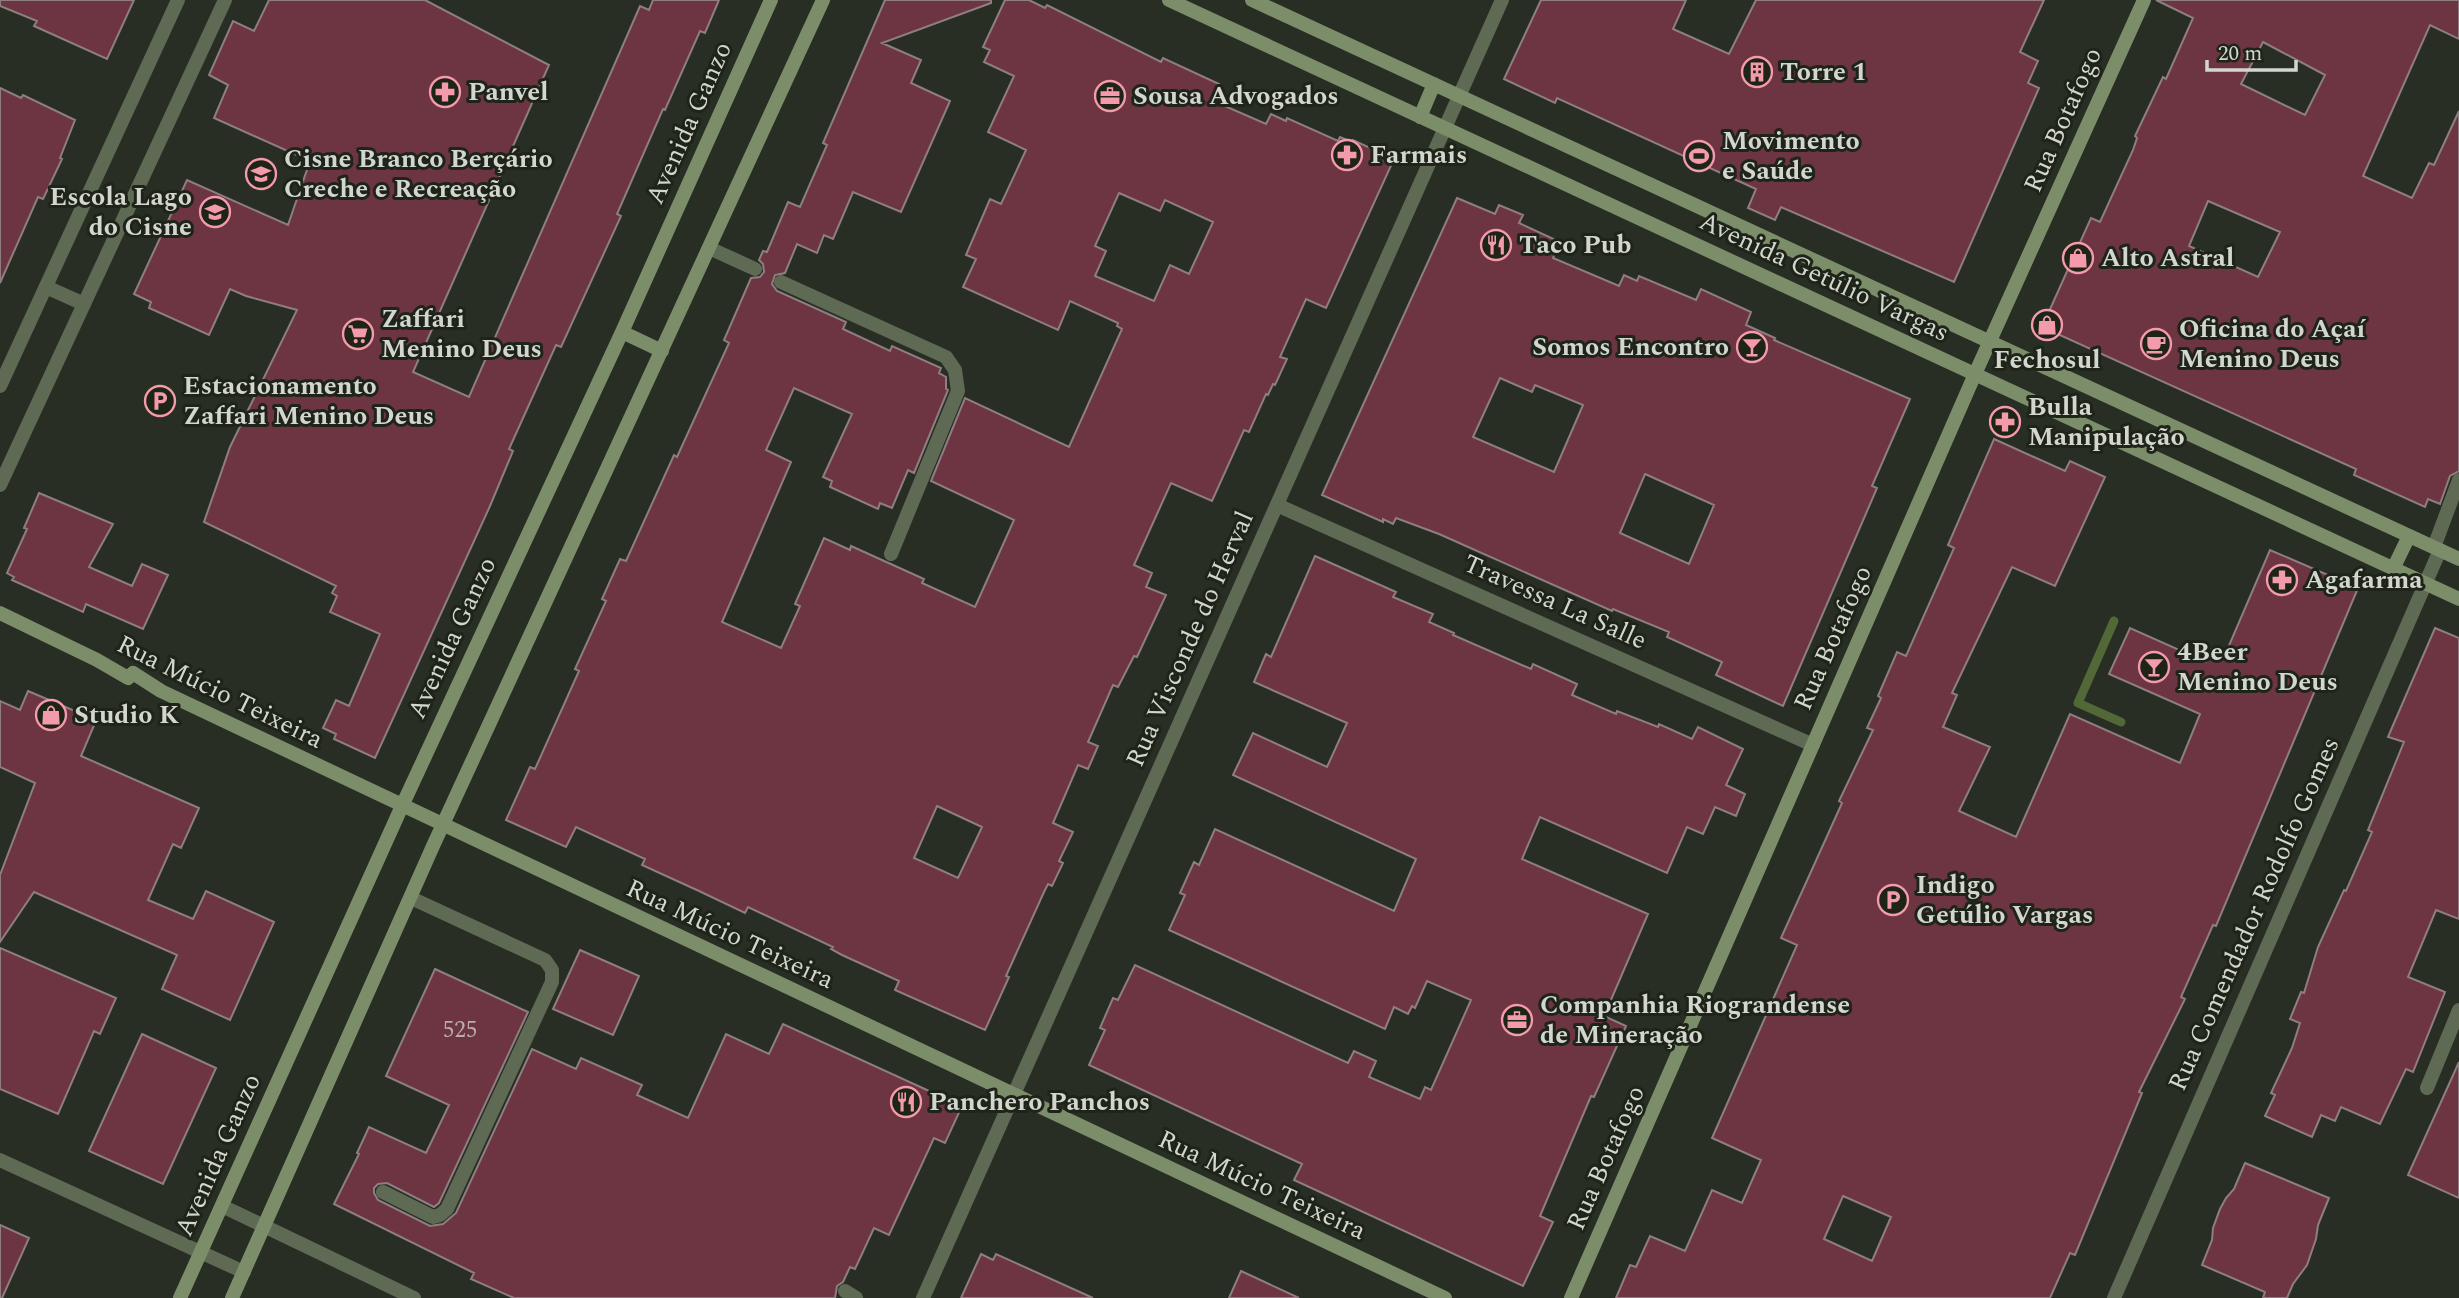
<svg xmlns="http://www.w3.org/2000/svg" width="2459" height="1298" viewBox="0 0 2459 1298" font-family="Spectral,serif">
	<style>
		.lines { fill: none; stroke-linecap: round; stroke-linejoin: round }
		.stream { stroke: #526937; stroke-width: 9 }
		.building { fill: #6c3541; stroke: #8f7e81; stroke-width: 2; fill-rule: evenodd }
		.lane { stroke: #5f6a54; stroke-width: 14 }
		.street { stroke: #5f6a54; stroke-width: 14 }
		.secondary { stroke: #7c8d6a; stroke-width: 14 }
		.labels { text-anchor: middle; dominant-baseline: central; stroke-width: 6; stroke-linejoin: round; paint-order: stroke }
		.number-label { font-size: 23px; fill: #b8aeab }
		.poi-label { font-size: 26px; font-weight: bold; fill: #d2d6ce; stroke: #1f2419; text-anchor: start }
		.street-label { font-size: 26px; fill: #d2d6ce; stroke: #1f2419 }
	</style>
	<rect width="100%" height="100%" fill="#282e23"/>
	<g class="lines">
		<path class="stream" d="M2114 621 2078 703 2121 722"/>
	</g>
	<path class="building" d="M0 0H134L107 59 34 26 37 21 0 6Z
		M269 0H425L549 65 413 372 469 397 640 6 649 10 653 0H719L705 33 700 31 665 110 663 109 617 214 621 216 561 347 556 345 509 449 513 451 490 506 375 758 334 739 336 734 323 728 336 700 349 706 380 634 330 612 337 596 332 593 336 586 204 522 230 447 297 310 246 296 230 289 209 335 149 308 151 302 134 294 187 180 288 225 310 161 214 118 228 85 209 75 233 21 254 31Z
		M885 0H991V3L882 43 921 60 911 83 950 101 901 212 853 192 833 239 824 235 817 253 797 244 785 273 775 275 772 284 777 291 846 322 843 329 890 351 892 346 941 368 939 373 946 377V389L948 390 914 473 908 470 892 508 880 503 878 509 830 487 832 481 823 477 852 414 794 388 766 450 791 462 722 622 781 648 800 606 795 604 824 538 850 550 851 546 924 579 922 583 975 607 1014 520 931 481 965 398 1069 447 1122 329 1117 326 1118 323 1070 301 1058 330 963 287 976 259 966 255 990 199 1001 204 1026 150 988 132 1014 76 984 62 990 50 983 47 1005 0H1029L1045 8 1047 5 1161 62 1163 58 1219 84 1211 100 1266 124 1271 114 1286 121 1287 118 1338 141 1340 137 1352 142 1353 140 1394 159 1326 308 1306 299 1280 357 1287 359 1275 385 1273 384 1268 395 1266 394 1249 432 1244 430 1212 501 1171 483 1134 565 1152 573 1146 587 1166 595 1137 657 1134 656 1118 687 1113 685 1088 742 1098 746 1088 769 1078 765 1053 823 1073 832 1059 861 1063 863 1052 886 1048 884 1044 892 1006 976 1009 977 985 1030 895 990 899 981 842 955 831 949 833 947 748 907 745 913 699 891 642 865 645 859 576 827 566 847 506 820 530 767 535 769 579 671 575 669 606 601 602 599 620 559 626 561 674 455 677 457 729 343 724 340 751 278 760 277 764 272 763 264 759 260 763 251 767 252 788 202 800 207 827 145 823 143ZM1119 193 1160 211 1165 200 1213 222 1189 274 1170 265 1154 301 1095 276 1106 251 1095 246ZM937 806 982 827 958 878 914 858Z
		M1541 0H1686L1673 29 1729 54 1756 0H2044L2020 52 2038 61 2028 83 2039 88 1954 282 1781 207 1775 220 1748 208 1756 189 1557 98 1555 103 1504 79Z
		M2156 0H2459V39L2430 25 2363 176 2412 198 2429 163 2434 165 2459 111V471L2450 476 2440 504 2428 499 2425 507 2354 475 2356 469 2042 327 2091 218 2100 222 2133 150 2137 138 2135 136 2163 77 2166 79 2193 18ZM2263 42 2325 75 2305 115 2241 84ZM2208 201 2280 232 2258 277 2189 246Z
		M0 88 21 98 23 95 75 120 60 158 62 159 43 199 38 197 0 283Z
		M1457 198 1495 214 1499 205 1523 215 1519 223 1560 242 1553 258 1619 286 1624 275 1637 281 1639 276 1696 300 1701 289 1751 312 1746 325 1775 338 1774 340 1910 399 1872 486 1877 488 1783 706 1716 675 1722 662 1667 637 1669 632 1613 609 1612 611 1439 534 1396 518 1393 524 1383 519V522L1322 495ZM1500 378 1532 392 1535 385 1583 405 1554 472 1473 437ZM1645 474 1714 505 1689 564 1620 533Z
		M1994 439 2065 471 2070 461 2105 477 2055 586 2012 567 1952 693 1957 695 1943 727 1990 747 1959 811 2016 837 2070 714 2180 763 2200 714 2109 674 2130 628 2206 662 2211 649 2225 655 2270 550 2358 588 2216 926 2213 925 2181 997 2185 999 2139 1092 2142 1093 2075 1255 2070 1253 2050 1298H1616L1630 1265 1636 1267 1650 1236 1685 1251 1712 1190 1742 1203 1761 1160 1712 1138 1797 945 1781 938 1842 803 1839 801 1873 730 1867 728 1881 698 1878 696 1897 652 1906 656 1954 548 1948 545ZM1843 1196 1891 1217 1872 1261 1824 1239Z
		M39 493 113 524 89 567 132 586 142 564 168 575 143 629 86 604 83 612 12 580 14 577 7 573 27 529 24 528Z
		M1315 556 1396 592 1393 597 1433 614 1429 622 1454 633 1453 635 1531 669 1533 664 1577 684 1572 695 1616 714 1617 711 1658 727 1659 724 1692 739 1698 727 1743 749 1726 785 1745 794 1736 816 1715 807 1703 834 1687 827 1667 873 1540 817 1522 859 1648 914 1604 1016 1626 1026 1594 1097 1591 1096 1540 1216 1553 1222 1523 1286 1294 1180 1302 1164 1089 1065 1105 1030 1100 1028 1113 998 1118 1000 1135 965 1348 1063 1354 1051 1376 1061 1369 1077 1420 1099 1425 1087 1431 1090 1471 1000 1427 981 1415 1008 1412 1006 1408 1014 1394 1007 1385 1029 1169 930 1185 895 1180 893 1194 862 1199 865 1215 829 1394 911 1416 859 1233 775 1253 733 1327 767 1347 723 1254 682 1266 654 1271 657Z
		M2435 628 2459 638V919L2436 910 2408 977 2445 992 2413 1072 2406 1069 2380 1124 2341 1107 2335 1121 2321 1115 2312 1137 2265 1116 2275 1095 2271 1093 2292 1048 2300 1023 2290 1019 2301 992 2304 993 2318 947 2344 890 2346 891 2372 832 2368 830 2404 742 2388 737Z
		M28 691 82 714 81 716 95 723 81 756 199 808 181 848 173 844 148 900 193 919 206 891 274 922 230 1020 162 989 177 955 34 892 0 942V875L35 783 0 767V701L20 710Z
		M0 948 116 998 100 1034 94 1031 58 1114 0 1089Z
		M580 950 639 976 613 1035 553 1009Z
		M435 969 528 1012 439 1203 434 1207 387 1183 378 1184 374 1188V1193L378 1200 430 1226 443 1224 456 1213 532 1049 576 1069 581 1058 642 1085 637 1095 688 1118 726 1034 769 1054 783 1024 962 1106 945 1143 934 1138 889 1235 874 1228 855 1269 850 1267 843 1282 837 1286 835 1298H514L471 1279 474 1273 334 1204 359 1154 357 1153 369 1127 426 1153 449 1105 386 1076Z
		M142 1034 216 1068 163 1184 89 1151Z
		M2459 1062V1198L2408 1175Z
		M2245 1163 2329 1198 2318 1225 2316 1239 2307 1265 2293 1284 2287 1298H2263L2265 1292 2202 1265 2212 1240 2213 1228 2220 1209 2226 1198 2234 1189Z
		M0 1225 29 1238 2 1298H0Z
		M981 1254 993 1260 996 1254 1093 1298H961Z
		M1241 1271 1299 1298H1229Z"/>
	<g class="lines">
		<path class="lane" d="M709 248 755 269
			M781 282 946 357 955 370 958 391 891 554
			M46 287 84 304
			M2434 547 2459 480
			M2427 1088 2459 1010
			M383 1192 433 1217 440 1215 447 1209 552 982V970L545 960 411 898
			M845 1291 856 1298"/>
		<path class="street" d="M0 386 178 0
			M0 485 225 0
			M1277 505 1813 745
			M0 1160 244 1272
			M222 1206 414 1298
			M923 1298 1502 0
			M2114 1298 2440 550"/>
		<path class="secondary" d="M1169 0 2459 599
			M1252 0 2459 559
			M1420 117 1434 84
			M622 332 662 351
			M2393 569 2409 536
			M0 613 97 660 128 678 133 673 161 691 1445 1298
			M180 1298 402 806 622 332 771 0
			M232 1298 433 846 823 0
			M1571 1298 1975 374 2144 0"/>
	</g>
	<defs>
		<g id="building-ring" transform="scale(1.575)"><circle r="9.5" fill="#1f2419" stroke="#f39aab" stroke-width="1.5"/><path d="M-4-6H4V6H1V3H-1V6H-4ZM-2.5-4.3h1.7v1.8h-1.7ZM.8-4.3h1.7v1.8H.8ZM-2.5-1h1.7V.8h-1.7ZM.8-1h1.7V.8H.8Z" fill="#f39aab"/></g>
		<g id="pharmacy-ring" transform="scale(1.575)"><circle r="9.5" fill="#1f2419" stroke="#f39aab" stroke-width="1.5"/><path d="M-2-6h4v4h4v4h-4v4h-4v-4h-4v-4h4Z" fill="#f39aab"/></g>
		<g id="office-ring" transform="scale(1.575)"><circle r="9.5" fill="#1f2419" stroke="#f39aab" stroke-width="1.5"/><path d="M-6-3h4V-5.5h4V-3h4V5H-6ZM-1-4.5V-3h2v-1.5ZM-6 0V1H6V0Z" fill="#f39aab"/></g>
		<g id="stadium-ring" transform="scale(1.575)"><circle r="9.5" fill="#1f2419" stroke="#f39aab" stroke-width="1.5"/><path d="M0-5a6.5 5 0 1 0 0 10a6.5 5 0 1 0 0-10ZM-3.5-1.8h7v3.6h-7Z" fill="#f39aab"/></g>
		<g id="school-ring" transform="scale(1.575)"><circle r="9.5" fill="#1f2419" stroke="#f39aab" stroke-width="1.5"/><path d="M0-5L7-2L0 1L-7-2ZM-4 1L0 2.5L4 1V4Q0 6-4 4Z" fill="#f39aab"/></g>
		<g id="restaurant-ring" transform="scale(1.575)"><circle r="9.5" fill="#1f2419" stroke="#f39aab" stroke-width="1.5"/><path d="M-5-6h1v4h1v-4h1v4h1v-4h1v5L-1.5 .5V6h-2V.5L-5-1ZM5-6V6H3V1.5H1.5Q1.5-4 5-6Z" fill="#f39aab"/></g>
		<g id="shop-ring" transform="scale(1.575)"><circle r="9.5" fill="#1f2419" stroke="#f39aab" stroke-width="1.5"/><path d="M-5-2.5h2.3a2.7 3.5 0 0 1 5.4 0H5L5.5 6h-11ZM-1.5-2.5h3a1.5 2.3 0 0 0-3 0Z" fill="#f39aab"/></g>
		<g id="supermarket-ring" transform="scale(1.575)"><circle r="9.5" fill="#1f2419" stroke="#f39aab" stroke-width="1.5"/><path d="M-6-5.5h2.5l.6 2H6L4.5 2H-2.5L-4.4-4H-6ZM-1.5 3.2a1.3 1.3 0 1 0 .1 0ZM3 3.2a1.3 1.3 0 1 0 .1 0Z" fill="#f39aab"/></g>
		<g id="cafe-ring" transform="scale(1.575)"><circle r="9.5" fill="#1f2419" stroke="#f39aab" stroke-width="1.5"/><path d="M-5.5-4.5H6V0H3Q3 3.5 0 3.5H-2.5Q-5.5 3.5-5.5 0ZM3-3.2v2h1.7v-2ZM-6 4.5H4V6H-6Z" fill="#f39aab"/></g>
		<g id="bar-ring" transform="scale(1.575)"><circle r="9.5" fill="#1f2419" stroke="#f39aab" stroke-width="1.5"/><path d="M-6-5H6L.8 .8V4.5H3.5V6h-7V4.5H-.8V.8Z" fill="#f39aab"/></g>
		<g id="parking-ring" transform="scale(1.575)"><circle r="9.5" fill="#1f2419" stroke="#f39aab" stroke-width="1.5"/><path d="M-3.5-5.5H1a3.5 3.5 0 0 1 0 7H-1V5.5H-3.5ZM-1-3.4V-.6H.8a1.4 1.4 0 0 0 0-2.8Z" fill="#f39aab"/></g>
	</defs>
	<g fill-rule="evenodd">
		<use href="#building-ring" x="1757" y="72"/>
		<use href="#pharmacy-ring" x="445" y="92"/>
		<use href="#office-ring" x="1110" y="96"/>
		<use href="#pharmacy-ring" x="1347" y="155"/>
		<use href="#stadium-ring" x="1699" y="156"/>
		<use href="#school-ring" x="261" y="174"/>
		<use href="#school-ring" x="215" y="212"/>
		<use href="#restaurant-ring" x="1496" y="245"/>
		<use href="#shop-ring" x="2078" y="258"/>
		<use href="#shop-ring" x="2047" y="325"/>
		<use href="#supermarket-ring" x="358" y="334"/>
		<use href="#cafe-ring" x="2156" y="344"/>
		<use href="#bar-ring" x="1752" y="347"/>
		<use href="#parking-ring" x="160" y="401"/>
		<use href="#pharmacy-ring" x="2005" y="422"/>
		<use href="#pharmacy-ring" x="2282" y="580"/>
		<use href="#bar-ring" x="2154" y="667"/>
		<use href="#shop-ring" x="51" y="715"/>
		<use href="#parking-ring" x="1893" y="900"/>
		<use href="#office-ring" x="1517" y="1020"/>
		<use href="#restaurant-ring" x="906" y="1102"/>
	</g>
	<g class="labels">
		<g class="number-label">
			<text x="460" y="1030">525</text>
		</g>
		<g class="poi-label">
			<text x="1780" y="72">Torre 1</text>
			<text x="468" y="92">Panvel</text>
			<text x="1133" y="96">Sousa Advogados</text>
			<text x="1722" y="141">Movimento<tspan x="1722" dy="30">e Saúde</tspan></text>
			<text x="1370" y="155">Farmais</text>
			<text x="284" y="159">Cisne Branco Berçário<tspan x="284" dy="30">Creche e Recreação</tspan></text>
			<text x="192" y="197" text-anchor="end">Escola Lago<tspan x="192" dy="30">do Cisne</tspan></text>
			<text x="1519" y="245">Taco Pub</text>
			<text x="2101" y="258">Alto Astral</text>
			<text x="381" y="319">Zaffari<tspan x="381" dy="30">Menino Deus</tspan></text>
			<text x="2179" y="329">Oficina do Açaí<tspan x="2179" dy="30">Menino Deus</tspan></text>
			<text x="1729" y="347" text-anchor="end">Somos Encontro</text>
			<text x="2047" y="360" text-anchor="middle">Fechosul</text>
			<text x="183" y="386">Estacionamento<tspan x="183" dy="30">Zaffari Menino Deus</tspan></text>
			<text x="2028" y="407">Bulla<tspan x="2028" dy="30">Manipulação</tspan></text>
			<text x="2305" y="580">Agafarma</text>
			<text x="2177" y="652">4Beer<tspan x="2177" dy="30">Menino Deus</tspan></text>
			<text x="74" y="715">Studio K</text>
			<text x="1916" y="885">Indigo<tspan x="1916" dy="30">Getúlio Vargas</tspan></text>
			<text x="1540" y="1005">Companhia Riograndense<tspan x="1540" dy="30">de Mineração</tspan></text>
			<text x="929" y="1102">Panchero Panchos</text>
		</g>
		<g class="street-label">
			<text transform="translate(2063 120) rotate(-66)">Rua Botafogo</text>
			<text transform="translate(689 123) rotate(-66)">Avenida Ganzo</text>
			<text transform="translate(1824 277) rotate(25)">Avenida Getúlio Vargas</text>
			<text transform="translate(1555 602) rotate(24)">Travessa La Salle</text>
			<text transform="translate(452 638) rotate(-65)">Avenida Ganzo</text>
			<text transform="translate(1833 638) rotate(-66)">Rua Botafogo</text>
			<text transform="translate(1190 639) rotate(-66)">Rua Visconde do Herval</text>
			<text transform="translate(220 692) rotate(26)">Rua Múcio Teixeira</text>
			<text transform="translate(2254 914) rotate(-66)">Rua Comendador Rodolfo Gomes</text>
			<text transform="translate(730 934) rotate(25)">Rua Múcio Teixeira</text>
			<text transform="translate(218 1155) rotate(-66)">Avenida Ganzo</text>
			<text transform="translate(1606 1158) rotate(-66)">Rua Botafogo</text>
			<text transform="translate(1262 1185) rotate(25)">Rua Múcio Teixeira</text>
		</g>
	</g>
	<path d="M2207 60v10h89v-10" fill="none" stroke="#d2d6ce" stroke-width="3.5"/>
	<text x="2218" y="60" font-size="21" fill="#d2d6ce" stroke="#1f2419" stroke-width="5" paint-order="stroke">20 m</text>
</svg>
